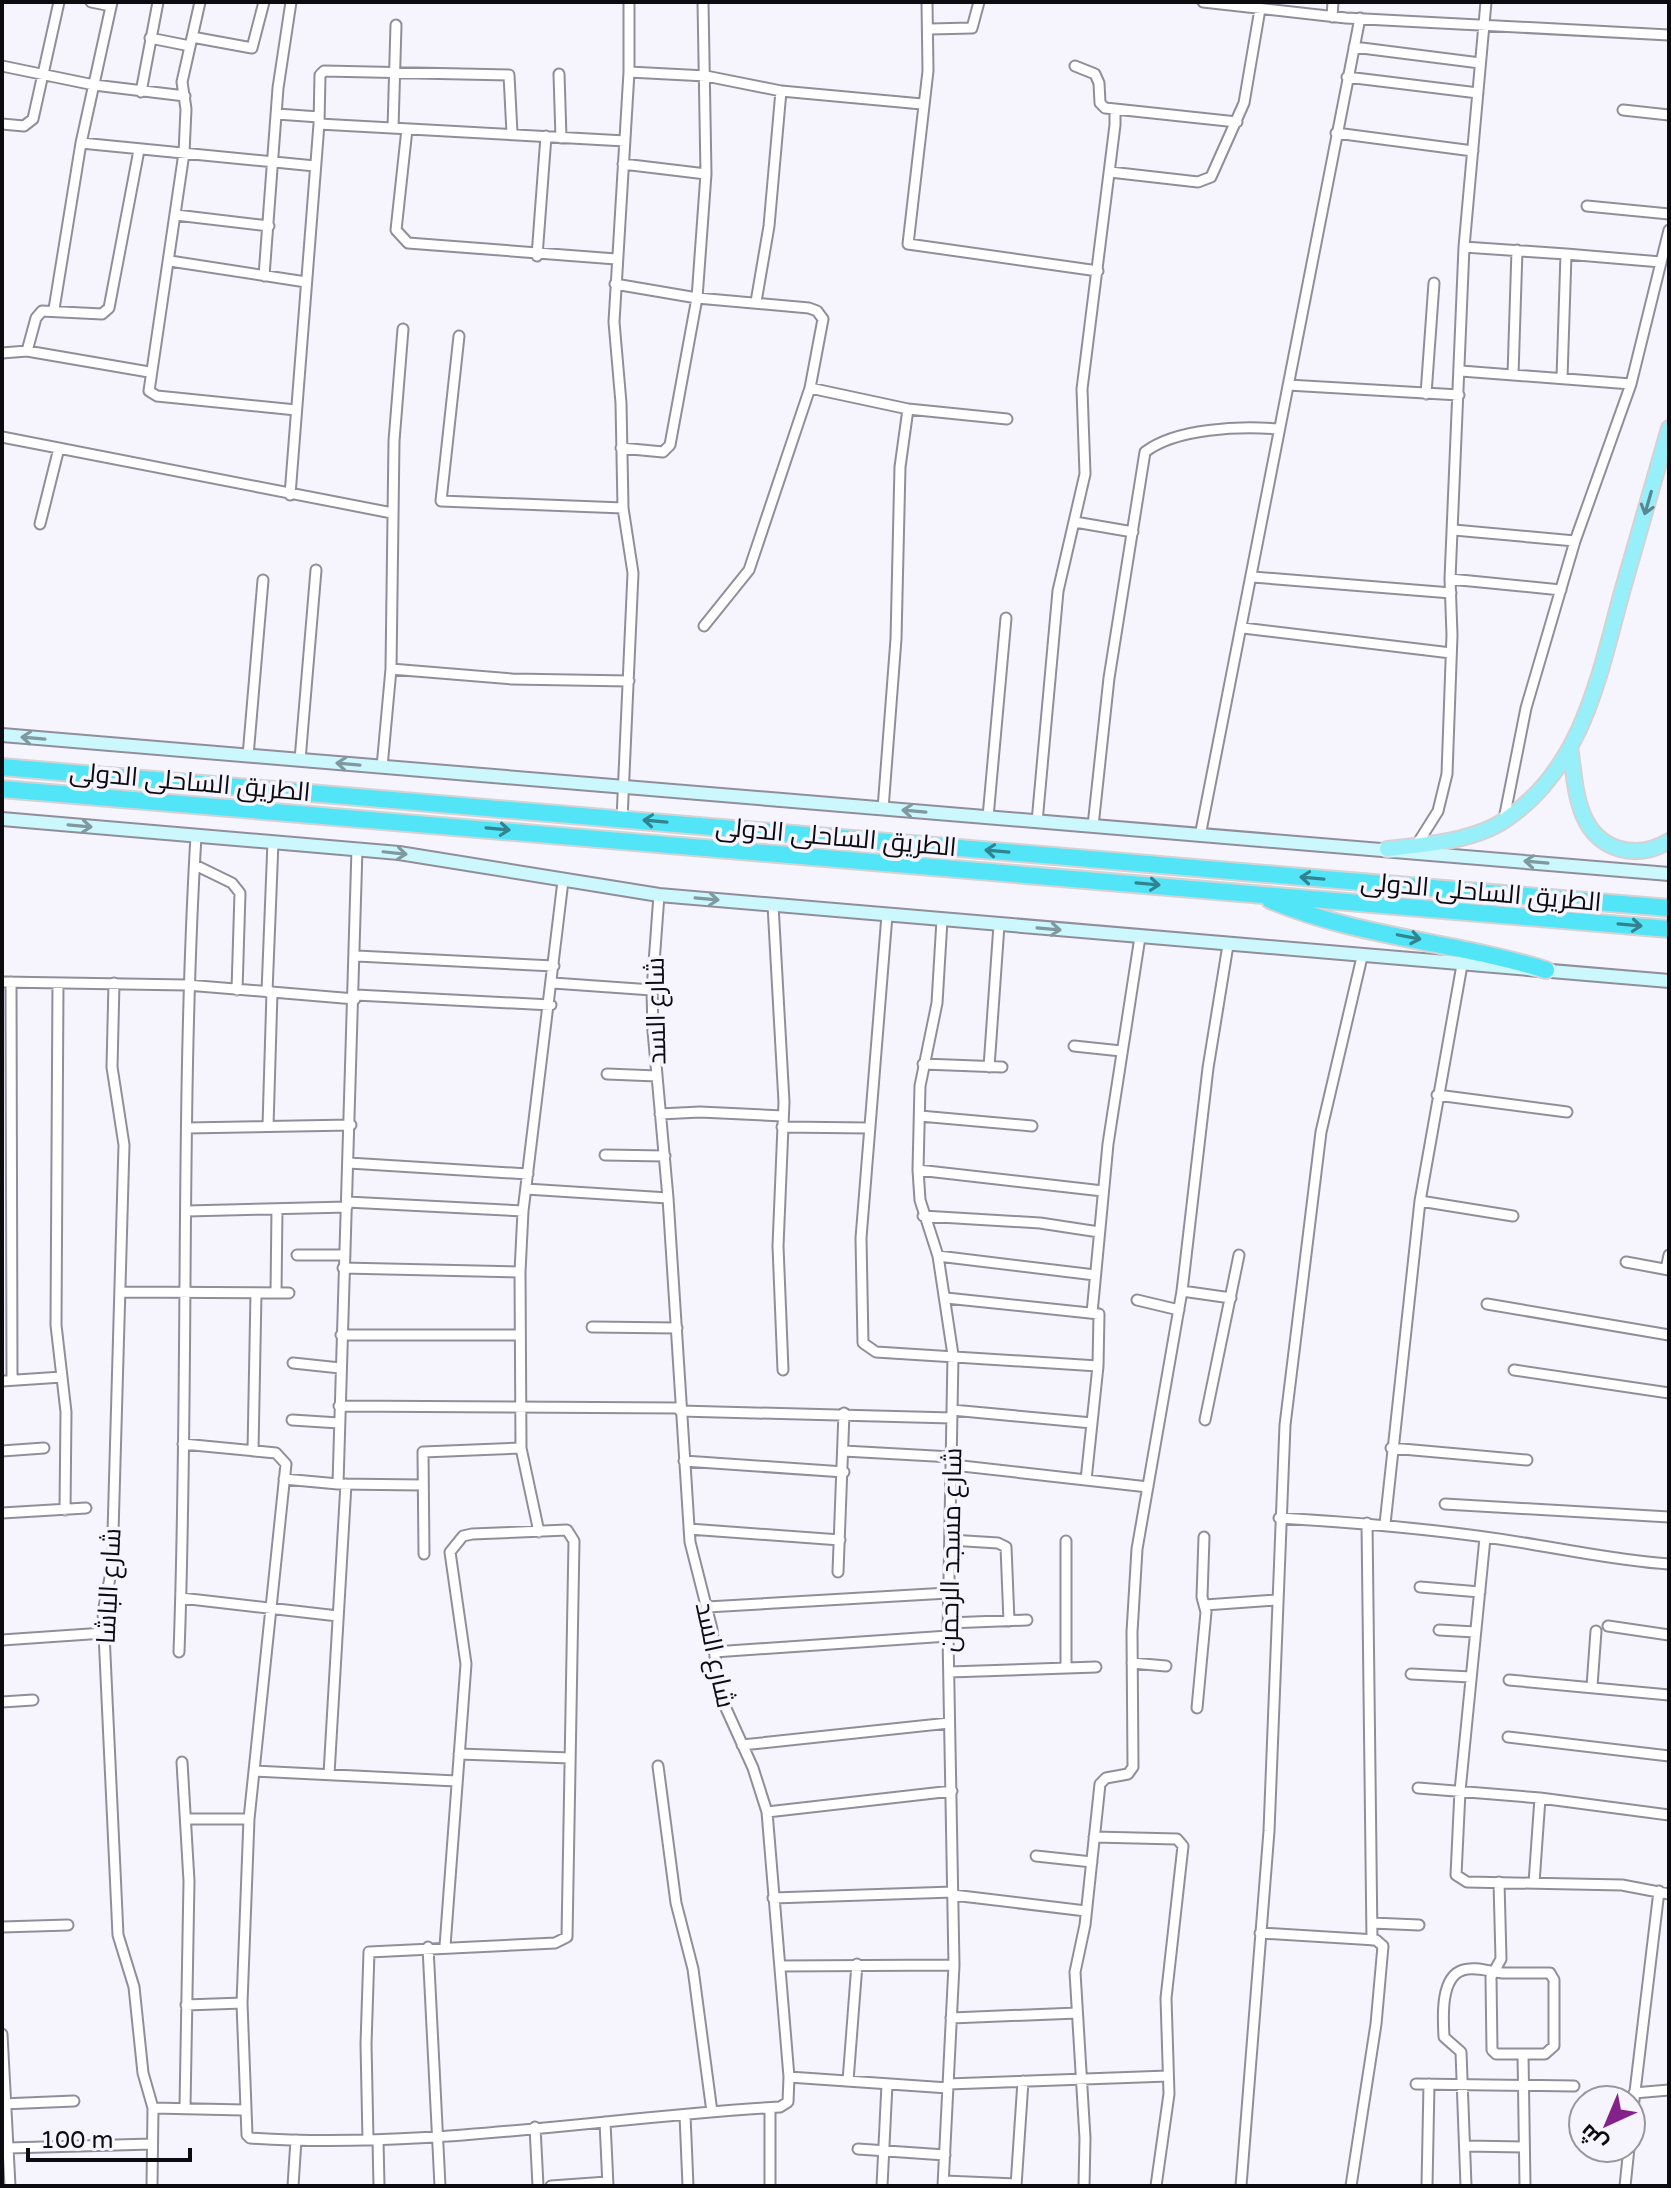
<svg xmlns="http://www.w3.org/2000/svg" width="1671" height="2188" viewBox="0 0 1671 2188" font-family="'Varela Round',Cairo,sans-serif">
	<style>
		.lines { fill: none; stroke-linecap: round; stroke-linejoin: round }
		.street-casing { stroke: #918e9b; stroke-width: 13 }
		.secondary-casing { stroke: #918e9b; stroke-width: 16 }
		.primary-casing { stroke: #d3d3d4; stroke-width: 18 }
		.highway-casing { stroke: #d3d3d4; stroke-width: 20 }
		.street { stroke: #fff; stroke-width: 9 }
		.secondary { stroke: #cbf7fd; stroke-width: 12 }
		.primary { stroke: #97effa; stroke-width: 14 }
		.highway { stroke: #51e5f7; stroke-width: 16 }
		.oneway { stroke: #588891 }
		.oneway2 { stroke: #7f999e }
		.oneway3 { stroke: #32838f }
		.labels { text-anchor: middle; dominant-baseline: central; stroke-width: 7; stroke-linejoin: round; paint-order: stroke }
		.street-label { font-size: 26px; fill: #0c0b10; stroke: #f6f4fd }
	</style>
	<rect width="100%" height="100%" fill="#f6f4fd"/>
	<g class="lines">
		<g class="street-casing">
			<path id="street" d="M91 2 111 6
				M200 2 182 82 186 109 184 153 149 391 157 396 296 410
				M927 2 928 71 908 244 1098 271
				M1203 2 1346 18 1669 35
				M1332 17 1333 2
				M930 29 972 28 979 2
				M192 37 252 48 264 2
				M150 38 190 46
				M1354 47 1480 63
				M2 66 94 85 185 96
				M629 72 706 76 781 91 922 104
				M559 74 561 138
				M1347 77 1478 93
				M141 92 158 2
				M1115 109 1237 122
				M1623 110 1669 115
				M277 114 319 117
				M2 124 24 126 33 119 59 2
				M319 124 625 141
				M393 128 396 25
				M407 129 396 230 408 243 616 259
				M1336 133 1473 151
				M81 143 315 166
				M623 164 706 174
				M1110 172 1198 182 1211 177 1244 103 1260 9
				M1587 206 1669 214
				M176 215 269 226
				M1464 247 1566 254
				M537 256 546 136
				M170 261 306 282
				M264 276 278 88 291 2
				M615 284 697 298 809 308 817 311 823 319 810 388 749 570 704 626
				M756 302 769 226 781 91
				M54 309 81 143 112 2
				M459 336 441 501 623 508
				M27 351 36 318 42 311 102 314 109 308 139 150
				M2 353 27 351 149 372
				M1461 371 1631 384
				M1513 375 1517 250
				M1562 378 1566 254 1661 262
				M1288 385 1459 395
				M810 388 908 409 1007 419
				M1426 394 1434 283
				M2 437 392 513
				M621 448 663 452 670 445 697 298 706 174 703 2
				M290 495 319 124 320 75 324 71 509 75 512 133
				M1075 522 1133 532
				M40 524 59 448
				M1454 530 1575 541
				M1253 577 1451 593
				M1450 579 1561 590
				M1243 628 1451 653
				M391 669 512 679 629 681
				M248 756 263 580
				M300 760 316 570
				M382 767 391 669 394 441 403 329
				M883 809 896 639 900 467 908 409
				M988 817 1006 618
				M622 819 633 573 623 508 621 403 614 322 629 72V2
				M1504 819 1526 708 1575 541 1631 384 1669 230
				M1037 822 1058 591 1085 474 1082 389 1115 125V109L1105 108 1100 103 1099 83 1095 74 1075 66
				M1093 826 1109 678 1145 452C1176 428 1240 426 1278 429
				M1200 836 1360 18
				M1416 846 1438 811 1447 774 1452 635 1450 579 1464 247 1486 2
				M195 865 232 883 240 893 237 990
				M773 905 784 1102 778 1246 783 1370
				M887 915 861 1238 863 1343 876 1352 1098 1366
				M942 920 937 1003 920 1086 918 1170 920 1200 938 1256 953 1355 948 1636 954 1965 943 2186
				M357 956 554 966
				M2 982 187 985 355 999
				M11 982 12 1380
				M58 983 56 1325 66 1412 65 1510
				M114 983 112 1067 124 1145 112 1568 103 1612 118 1935 134 1987 143 2073 153 2108 152 2186
				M553 983 652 990
				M267 992 273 842
				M356 995 551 1005
				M1074 1046 1121 1051
				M923 1064 1002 1067
				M989 1067 999 925
				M607 1074 657 1076
				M1437 1095 1567 1112
				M660 1114 700 1112 783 1116
				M920 1116 1032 1126
				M268 1126 272 992
				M782 1127 869 1128
				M187 1128 351 1125
				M605 1155 665 1156
				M349 1163 528 1174
				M918 1170 1103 1191
				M526 1189 668 1198
				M1420 1201 1513 1216
				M347 1202 523 1211
				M187 1211 347 1207
				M923 1216 1040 1223 1099 1232
				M297 1255H344
				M938 1256 1095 1275
				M1626 1262 1669 1270
				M343 1268 520 1272
				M1666 1269 1669 1255
				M1182 1291 1231 1298
				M121 1292 289 1293
				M276 1293 277 1209
				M946 1298 1099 1314 1098 1366 1086 1480
				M1137 1300 1179 1310
				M1487 1304 1669 1335
				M1092 1313 1108 1144 1140 937
				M592 1327 677 1328
				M341 1335H519
				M293 1363 340 1368
				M1514 1370 1669 1393
				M2 1381 62 1377
				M339 1406 680 1408
				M952 1410 1092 1423
				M680 1411 952 1418
				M292 1420 339 1423
				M1205 1420 1239 1255
				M183 1444 276 1453 286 1464 249 1819 242 2003 247 2135 250 2138C426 2150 604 2117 780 2107L788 2102 789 2077 767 1812 753 1768 719 1693 712 1629 690 1542 668 1198 653 1031 652 990 659 895
				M1391 1448 1527 1460
				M2 1451 44 1448
				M253 1451 256 1293
				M844 1451 952 1457
				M684 1461 844 1472
				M953 1465 1148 1487
				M284 1479 338 1484 422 1485
				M338 1484 357 849
				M1445 1504 1669 1517
				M2 1513 86 1508
				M1279 1518C1365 1523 1451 1530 1536 1545 1580 1552 1623 1561 1669 1564
				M1367 1523 1372 1940
				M1385 1524 1420 1201 1462 965
				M689 1529 840 1540
				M539 1532 521 1448 520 1272 523 1211 563 881
				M1485 1538 1460 1791 1456 1875 1467 1882 1622 1885 1669 1894
				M950 1540 998 1543 1006 1547 1009 1621
				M1066 1541V1667
				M424 1554 423 1452 521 1448
				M838 1572 844 1413
				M1420 1587 1480 1592
				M181 1598 338 1616
				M1205 1605 1276 1600
				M707 1607 948 1593
				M948 1623 1027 1620
				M1608 1626 1669 1635
				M1439 1630 1475 1632
				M2 1640 104 1633
				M179 1652C189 1380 180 1108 196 836
				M714 1652 948 1636
				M1132 1663 1166 1666
				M949 1672 1096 1667
				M1411 1674 1471 1677
				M1509 1680 1669 1695
				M1592 1686 1596 1631
				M2 1702 33 1700
				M1197 1708 1206 1612 1202 1597 1204 1537
				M1508 1737 1669 1756
				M742 1745 949 1723
				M459 1754 570 1758
				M182 1762 189 1881 185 2107
				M658 1766 676 1903 693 1969 712 2112
				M254 1771 456 1781
				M329 1774 346 1484
				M1418 1788 1540 1798 1669 1815
				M767 1812 952 1791
				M186 1819H249
				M1094 1837 1177 1839 1183 1846 1166 1998 1169 2094 1156 2186
				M1036 1856 1092 1862
				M1534 1883 1540 1798
				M953 1895 1086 1911
				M773 1898 953 1892
				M1372 1923 1419 1925
				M2 1927 68 1925
				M1260 1933 1376 1940 1383 1946 1376 2024 1351 2186
				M428 1947 440 2186
				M781 1966 954 1965
				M186 2005 242 2003
				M951 2018 1077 2013
				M2 2034 10 2186
				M1523 2054 1525 2186
				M789 2077 948 2088
				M848 2081 857 1964
				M948 2084 1168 2076
				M1416 2084 1574 2086
				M1634 2093 1669 2090
				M2 2104 74 2101
				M153 2108 244 2110
				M770 2108V2186
				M685 2115 688 2186
				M605 2122 608 2186
				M1631 2125 1659 1891
				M535 2127 538 2186
				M368 2140 366 2044 369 1952 555 1943 567 1937 574 1541 567 1530 472 1534 463 1536 450 1552 466 1664 445 1946
				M378 2140 379 2186
				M1465 2146 1524 2147
				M8 2148 152 2144
				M858 2149 945 2155
				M944 2181 1016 2184
				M293 2186 296 2140
				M551 2186 607 2182
				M882 2186 887 2084
				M1016 2186 1023 2081
				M1084 2186 1085 2138 1075 1972 1085 1925 1100 1784 1106 1778 1128 1774 1133 1767 1132 1632 1137 1549 1182 1291 1208 1068 1228 945
				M1241 2186 1269 1831 1285 1425 1321 1132 1362 957
				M1427 2186 1429 2084
				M1466 2186 1461 2052 1444 2037C1443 2018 1440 1977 1463 1970 1476 1966 1490 1972 1503 1973H1550L1554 1980V2046L1545 2054H1496L1492 2050 1491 1977 1501 1959 1499 1882
				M1625 2186 1629 2148"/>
		</g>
		<g class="secondary-casing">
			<path id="secondary" d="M2 735 1669 874
				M2 819 399 853 659 895 1669 981"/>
		</g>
		<g class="primary-casing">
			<path id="primary" d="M1570 747C1576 785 1575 836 1620 849 1638 854 1654 850 1669 841
				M1387 849C1424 845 1474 841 1505 820 1583 768 1599 675 1622 592 1638 537 1653 483 1669 428"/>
		</g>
		<g class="highway-casing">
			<path id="highway" d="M2 767 1669 908
				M2 789 1669 929
				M1270 900C1357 937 1456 942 1546 970"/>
		</g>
		<use href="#street" class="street"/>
		<use href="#secondary" class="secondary"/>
		<use href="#primary" class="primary"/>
		<use href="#highway" class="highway"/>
	</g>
	<defs><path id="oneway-shaft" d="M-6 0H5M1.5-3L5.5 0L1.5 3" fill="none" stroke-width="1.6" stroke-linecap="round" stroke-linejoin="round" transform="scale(2)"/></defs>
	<use class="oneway" href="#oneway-shaft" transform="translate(1648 503) rotate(106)"/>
	<g class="oneway2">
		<use href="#oneway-shaft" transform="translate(33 738) rotate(-175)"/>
		<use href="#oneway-shaft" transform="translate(348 764) rotate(-175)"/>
		<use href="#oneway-shaft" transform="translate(914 811) rotate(-175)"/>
		<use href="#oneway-shaft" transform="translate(80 826) rotate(5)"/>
		<use href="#oneway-shaft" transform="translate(395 853) rotate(6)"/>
		<use href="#oneway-shaft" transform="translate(1536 862) rotate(-175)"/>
		<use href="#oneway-shaft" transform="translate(707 899) rotate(5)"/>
		<use href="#oneway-shaft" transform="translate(1049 929) rotate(5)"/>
	</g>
	<g class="oneway3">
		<use href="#oneway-shaft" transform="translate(655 821) rotate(-175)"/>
		<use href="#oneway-shaft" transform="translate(498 829) rotate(5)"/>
		<use href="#oneway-shaft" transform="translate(997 851) rotate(-175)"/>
		<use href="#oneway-shaft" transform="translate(1312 878) rotate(-175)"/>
		<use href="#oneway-shaft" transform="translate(1148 884) rotate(5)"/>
		<use href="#oneway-shaft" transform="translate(1630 925) rotate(5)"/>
		<use href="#oneway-shaft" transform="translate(1409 937) rotate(11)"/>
	</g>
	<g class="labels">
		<g class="street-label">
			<text transform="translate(190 782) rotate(5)">الطريق الساحلى الدولى</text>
			<text transform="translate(836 837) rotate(5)">الطريق الساحلى الدولى</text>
			<text transform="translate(1481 892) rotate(5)">الطريق الساحلى الدولى</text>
			<text transform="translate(656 1011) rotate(-91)">شارع السد</text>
			<text transform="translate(951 1550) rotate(-89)">شارع مسجد الرحمن</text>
			<text transform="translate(109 1586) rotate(-87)">شارع الباشا</text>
			<text transform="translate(715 1655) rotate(78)">شارع السد</text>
		</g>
	</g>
	<rect width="1671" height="2188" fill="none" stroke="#0c0b10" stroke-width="8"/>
	<g transform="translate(1607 2124) rotate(224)"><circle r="38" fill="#f6f4fd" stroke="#98979e" stroke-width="2"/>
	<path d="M0-6L14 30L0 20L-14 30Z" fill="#85218a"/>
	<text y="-12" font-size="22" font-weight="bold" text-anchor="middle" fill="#0c0b10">ش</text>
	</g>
	<path d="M28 2148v12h162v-12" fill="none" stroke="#0c0b10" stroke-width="4"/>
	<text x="40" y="2148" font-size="24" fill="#0c0b10" stroke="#f6f4fd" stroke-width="6" paint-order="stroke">100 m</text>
</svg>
